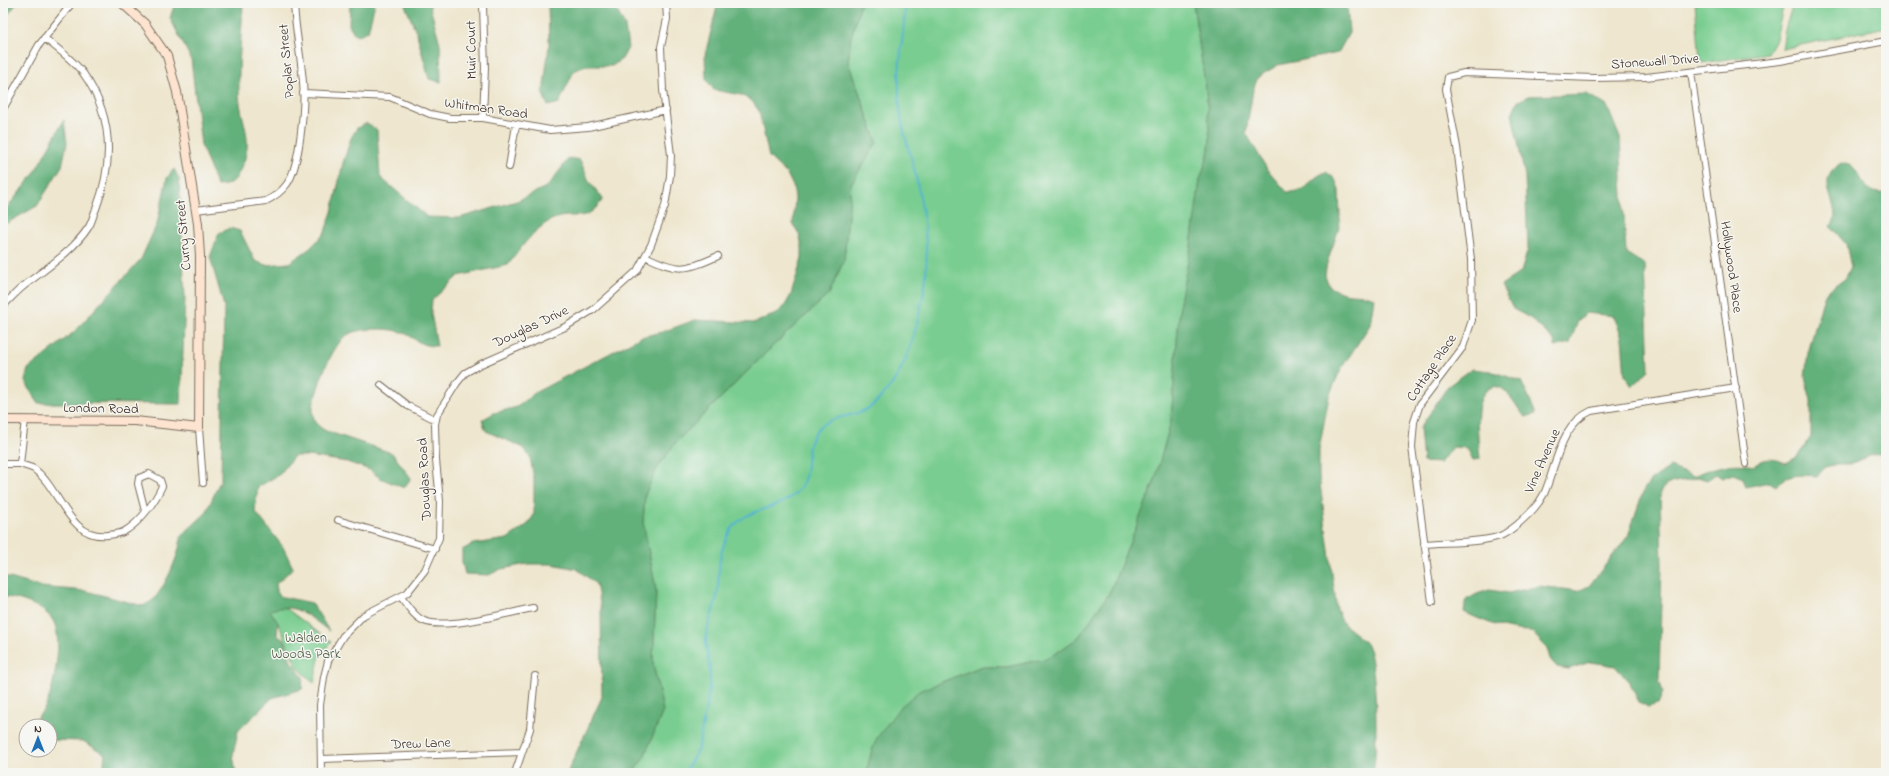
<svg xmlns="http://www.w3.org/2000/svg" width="1889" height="776" viewBox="0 0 1889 776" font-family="'Indie Flower',sans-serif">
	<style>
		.green { fill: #79cd90; stroke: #5a7c57 }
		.forest { fill: #62b07a; stroke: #4e6d4c }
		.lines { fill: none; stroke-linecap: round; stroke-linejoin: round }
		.stream { stroke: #52b4d1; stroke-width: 2 }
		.street-casing { stroke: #7a6c5c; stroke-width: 8 }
		.secondary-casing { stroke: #7a6c5c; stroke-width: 10 }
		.street { stroke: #fff; stroke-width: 6 }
		.secondary { stroke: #fde4d0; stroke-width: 8 }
		.labels { text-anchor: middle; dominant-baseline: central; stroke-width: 3; stroke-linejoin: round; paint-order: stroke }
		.street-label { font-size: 14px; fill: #3b2a1e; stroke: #f6f6f2 }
		.park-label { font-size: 14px; fill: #4e5b40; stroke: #f6f6f2 }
	</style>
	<rect width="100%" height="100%" fill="#f6f6f2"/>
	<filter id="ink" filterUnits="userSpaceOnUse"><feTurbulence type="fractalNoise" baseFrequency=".025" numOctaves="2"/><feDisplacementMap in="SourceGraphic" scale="8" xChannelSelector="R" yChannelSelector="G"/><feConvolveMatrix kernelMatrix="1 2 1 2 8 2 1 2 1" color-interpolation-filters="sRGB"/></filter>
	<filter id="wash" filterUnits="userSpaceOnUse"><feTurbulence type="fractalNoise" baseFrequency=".012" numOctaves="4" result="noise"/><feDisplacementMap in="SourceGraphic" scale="16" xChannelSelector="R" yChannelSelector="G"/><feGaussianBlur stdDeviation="0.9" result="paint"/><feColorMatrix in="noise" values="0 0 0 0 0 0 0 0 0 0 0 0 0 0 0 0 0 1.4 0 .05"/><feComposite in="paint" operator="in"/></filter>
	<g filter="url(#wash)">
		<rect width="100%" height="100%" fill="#eee6ce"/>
		<path class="green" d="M861 3H1193L1206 89 1210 141 1208 155 1200 180 1191 246 1180 302 1171 421 1155 480 1110 592 1078 638 1055 654 1044 659 1007 667H980L919 691 872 750 866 773H633L644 757 663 711 653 663 656 590 643 522 645 495 656 470 676 442 775 344 829 294 844 260 851 184 877 142 848 62 851 37Z
			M1695 3H1784L1776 39 1768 53 1702 63 1700 59Z
			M1793 3H1886V27L1782 49 1785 30Z
			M283 606 331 642 319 659 314 683 297 667 278 623 270 610Z"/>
		<path class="forest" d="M3 3H17L3 21Z
			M192 3H243C242 32 238 62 239 91 239 120 256 139 241 168 235 182 232 185 217 186L201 145 191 59 170 18 174 6Z
			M350 3H375L368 31 356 36 349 25Z
			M404 3H429L440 44 441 82 429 79 416 31Z
			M548 3H613L625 26 628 48 622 59 612 66H585L574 71 559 103 548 106 543 94 549 45Z
			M718 3H861L851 37 848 62 877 142 851 184 844 260 829 294 775 344 676 442 656 470 645 495 643 522 656 590 653 663 663 711 644 757 633 773H567L602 697 601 608 596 584 577 569 552 564H527L501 569 489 575 465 574 462 562V550L473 544 507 539 527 525 534 515V479L530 457 522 447 486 431 482 420 494 413 517 407 536 392 641 337 662 332 695 320 754 323 776 314 784 307 791 295 802 258V246L799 234 793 224 795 198 793 186 787 174 769 157 759 111 752 101 741 95 714 90 706 79 705 55Z
			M1193 3H1347L1349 33 1338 53 1278 65 1258 77 1253 90 1246 133 1267 169 1287 192C1310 192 1307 179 1326 172L1335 179 1339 190 1340 216 1339 228 1327 263 1325 275 1329 286C1336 290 1343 294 1351 294 1361 295 1364 294 1374 298L1370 325 1341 369 1329 396 1319 449V476L1337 610C1339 613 1340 618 1342 621 1348 631 1363 637 1368 647 1377 666 1378 751 1373 773H866L872 750 877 738 899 708 919 691 980 667H1007L1044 659 1055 654 1078 638 1110 592 1155 480 1171 421 1180 302 1191 246 1200 180 1208 155 1210 141 1206 89Z
			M1587 94 1607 106 1620 138 1626 253 1645 265 1649 370 1632 386 1625 376 1622 338 1614 316 1586 313 1578 321 1570 343 1555 347 1554 340 1530 318 1513 309 1501 285 1521 272 1528 249 1525 176 1512 114 1517 102 1528 96Z
			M64 120 67 143 62 166 37 206 7 223 3 227V213L33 175Z
			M367 123 377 130 380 177 427 217 459 218 517 201 548 186 569 158 580 160 589 181 603 199C584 227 575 209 551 220 533 230 520 249 508 265L458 276 432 300 431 313 437 346C418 346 419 340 404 333 390 327 352 327 342 339 330 354 321 376 316 395 311 411 310 422 326 431L392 453 411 478 404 488 380 478 370 470 347 462 308 456H294L280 474 258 487 255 511 283 547 293 568 276 584 278 596 312 603 329 631C309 617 297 602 270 610L278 623 277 635 285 641 291 662 303 677 302 689 272 698 238 731 233 755 236 773H103L105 754 83 741 50 740V726H30C35 720 40 715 44 709 54 692 62 644 55 625 50 608 18 597 3 597V576L41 587 86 591 143 606C146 604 151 602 154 599 166 585 180 554 181 536L206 513 221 479 224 306 210 257 219 233 230 228 240 231 255 261 266 265 289 263 309 249 324 234 332 212 343 163 351 138 357 128Z
			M1841 163C1845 164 1851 165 1853 168 1866 181 1863 195 1886 193V454L1872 455 1851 464H1837L1825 467 1817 476C1799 475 1789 473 1776 486L1769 482 1746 487 1743 478 1733 474 1722 478 1716 474 1707 480 1698 477C1684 483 1669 478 1660 492L1662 566 1659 680 1663 692 1658 704 1648 707 1639 702 1629 682 1615 666 1590 662 1569 669 1557 667 1550 659 1547 648 1531 631C1507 631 1485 622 1464 612L1466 600 1477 594 1489 590 1509 593 1539 586 1578 591 1589 586 1628 536 1644 489 1651 480 1670 467 1693 476C1713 468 1731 461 1753 466 1765 457 1772 458 1786 463L1797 457 1811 437V400L1805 377 1808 353 1822 303 1826 292 1845 279 1851 267 1846 244 1831 227C1833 224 1835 219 1835 215 1833 193 1817 180 1841 163Z
			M174 169 179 179 185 298 181 404 38 403 25 381 28 369 74 332 141 259 157 224 167 178Z
			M1472 369 1490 371 1521 381 1536 414 1525 417C1518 409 1512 397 1504 390 1501 387 1497 386 1493 387 1470 393 1479 442 1480 459L1473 460 1467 448 1452 447 1440 463 1423 462 1420 428 1448 386Z"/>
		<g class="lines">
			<path class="stream" d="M684 773C688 766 694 758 697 750 700 744 700 736 702 729 706 707 712 685 709 663 708 654 705 647 706 637 708 621 716 606 718 590 719 569 718 555 728 535 744 503 782 514 800 488 812 471 802 447 817 430 828 417 846 417 861 412 869 409 877 402 882 396 900 378 909 354 915 330 920 311 925 293 926 274 928 242 923 208 916 177 911 154 902 132 900 109 896 74 903 38 906 3"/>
		</g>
	</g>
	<g filter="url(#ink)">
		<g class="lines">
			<g class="street-casing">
				<path id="street" d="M1691 72 1746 464
					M303 93 390 97 430 114 450 118H483L550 130 588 127 666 110
					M3 109 39 45 72 3
					M483 118 485 68 483 6
					M509 167 516 125
					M196 210 266 201C274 197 282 191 287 184 300 166 305 105 303 82 301 56 295 29 294 3
					M645 256C678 272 685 271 718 256
					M3 306C10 299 17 291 25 285 45 269 74 250 88 228 92 223 93 215 96 209 114 162 113 115 83 73 72 59 58 49 44 38
					M381 385 408 406 436 420
					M25 420 20 464C25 466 31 467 34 469 61 489 68 540 108 535 115 534 120 534 125 531 140 522 155 502 162 486L160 480 149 474 139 478 138 484 145 511
					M199 428 203 483
					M3 464H20
					M338 520 435 549
					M1424 544C1446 542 1481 543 1500 536 1507 533 1513 528 1518 524 1528 515 1538 506 1544 494 1557 465 1559 426 1591 411L1736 388
					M401 597C407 605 414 617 424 621 446 630 508 613 533 608
					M1432 602 1412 447 1414 422 1420 404 1463 347 1472 320 1471 259 1457 147 1446 89 1448 77 1464 73 1593 78 1646 77 1780 61 1886 41
					M321 759 522 752
					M321 773 320 705 324 677 328 661 343 636 364 615 407 593 425 570 439 538 440 501 436 460 435 424 437 415 457 383 465 373 481 364 565 327 593 310 637 271 651 245 665 206 670 176 671 155 663 90 661 47 667 19 666 3
					M515 773 530 729 535 676"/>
			</g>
			<g class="secondary-casing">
				<path id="secondary" d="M3 420 135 421 199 428 200 256 198 224 177 92 167 56 145 24 122 3"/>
			</g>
			<use href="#street" class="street"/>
			<use href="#secondary" class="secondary"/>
		</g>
	</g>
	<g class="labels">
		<g class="street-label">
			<text transform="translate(472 50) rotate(-91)">Muir Court</text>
			<text transform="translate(287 61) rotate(-95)">Poplar Street</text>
			<text transform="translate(1655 62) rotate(-4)">Stonewall Drive</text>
			<text transform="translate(486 109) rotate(8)">Whitman Road</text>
			<text transform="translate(184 235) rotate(-95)">Curry Street</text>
			<text transform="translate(1731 267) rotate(82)">Hollywood Place</text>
			<text transform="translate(531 327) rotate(-25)">Douglas Drive</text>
			<text transform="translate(1432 368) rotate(-56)">Cottage Place</text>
			<text transform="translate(101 409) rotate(1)">London Road</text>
			<text transform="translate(1543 461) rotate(-66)">Vine Avenue</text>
			<text transform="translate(425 479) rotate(-93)">Douglas Road</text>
			<text transform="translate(421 744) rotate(-2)">Drew Lane</text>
		</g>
		<g class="park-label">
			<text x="306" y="638">Walden<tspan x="306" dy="16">Woods Park</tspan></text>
		</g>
	</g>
	<rect width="1889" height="776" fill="none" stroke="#f6f6f2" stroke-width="16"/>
	<g transform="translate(38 738)"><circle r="19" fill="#f6f6f2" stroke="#aba49d"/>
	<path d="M0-3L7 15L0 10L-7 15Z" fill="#1f6fb2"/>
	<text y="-6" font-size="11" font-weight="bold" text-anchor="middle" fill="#3b2a1e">N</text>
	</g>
</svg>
